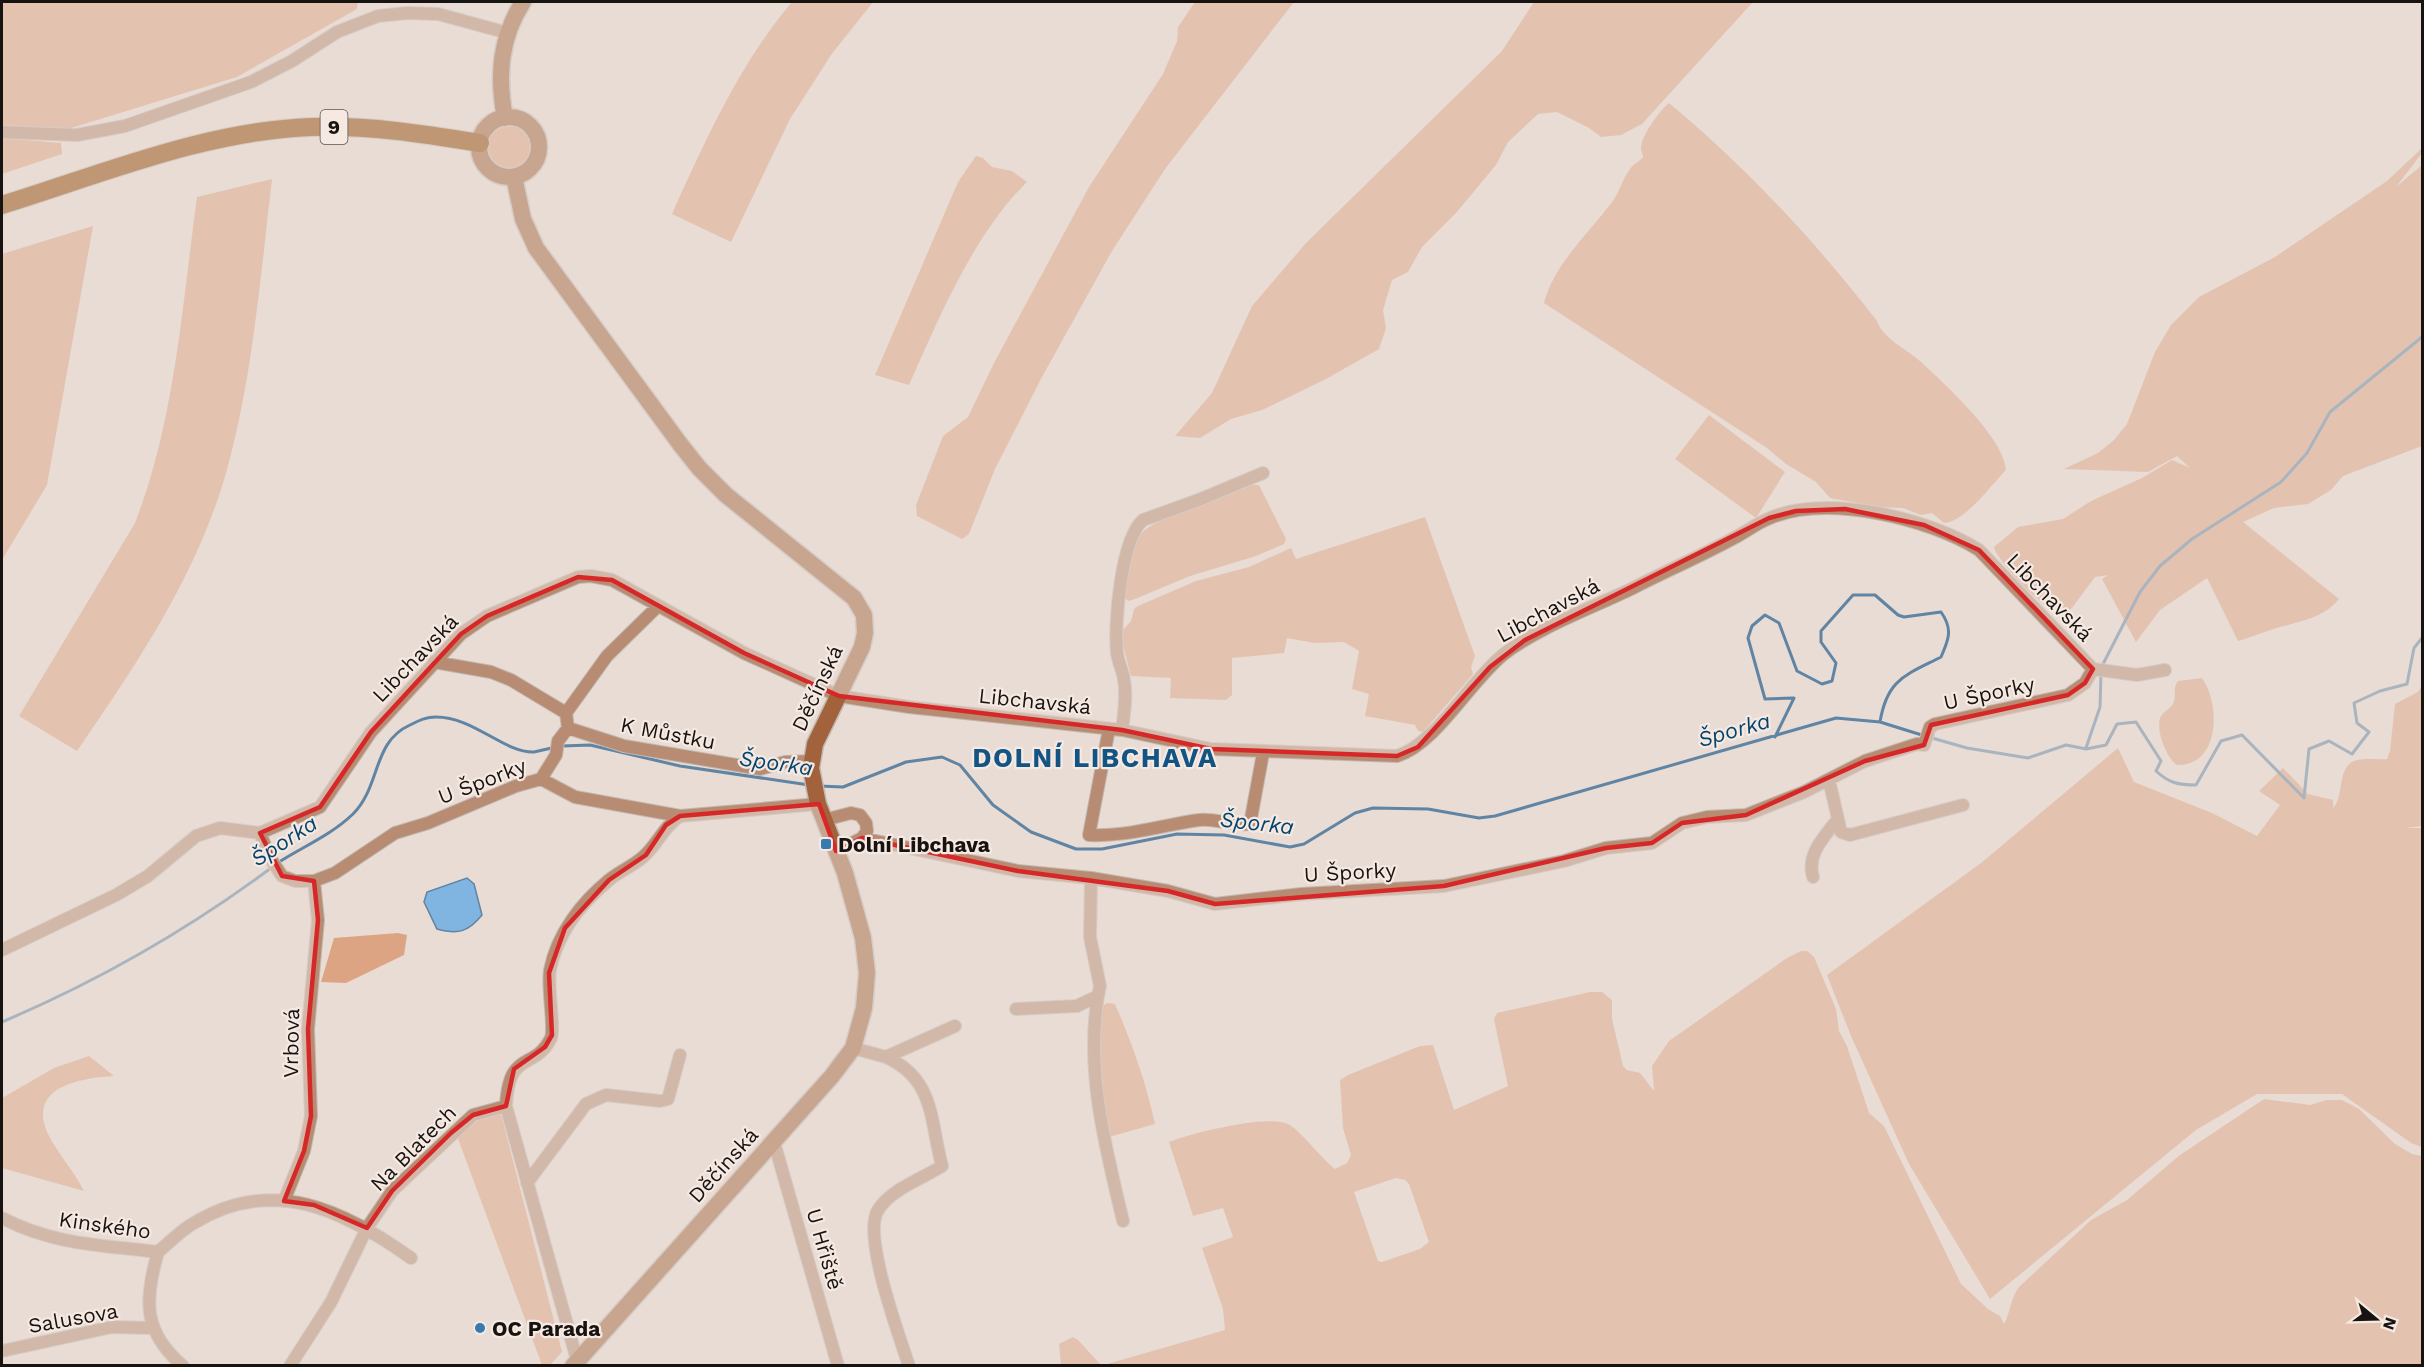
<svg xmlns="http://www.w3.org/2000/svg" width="2424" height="1367" viewBox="0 0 2424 1367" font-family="'Work Sans',sans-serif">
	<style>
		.green { fill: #dda484; fill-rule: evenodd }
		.water { fill: #80b4e1; stroke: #6084a3; stroke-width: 1.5 }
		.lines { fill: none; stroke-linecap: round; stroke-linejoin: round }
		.stream { stroke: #6084a3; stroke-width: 3 }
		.street-casing { stroke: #c2b8b2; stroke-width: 14 }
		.secondary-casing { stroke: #c2b8b2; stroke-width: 19 }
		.primary-casing { stroke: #c2b8b2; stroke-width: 20 }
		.street { stroke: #b88c72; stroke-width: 12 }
		.secondary { stroke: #a2623b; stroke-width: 16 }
		.primary { stroke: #914300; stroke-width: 18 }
		.marked { fill: none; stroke: #d62828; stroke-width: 4.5; stroke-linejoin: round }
		.poi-dot { fill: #367ab0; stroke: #f5e9e2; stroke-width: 2 }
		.labels { text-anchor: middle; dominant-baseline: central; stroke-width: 4.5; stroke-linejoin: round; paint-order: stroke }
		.shield { fill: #f5e9e2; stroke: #5a5350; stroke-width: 1.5 }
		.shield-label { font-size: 20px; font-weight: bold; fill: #171311 }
		.street-label { font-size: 21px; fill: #171311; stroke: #f5e9e2 }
		.poi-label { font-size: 21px; font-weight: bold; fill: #171311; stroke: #f5e9e2; text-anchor: start }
		.water-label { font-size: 22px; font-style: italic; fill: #03446e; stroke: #f5e9e2 }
		.district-label { font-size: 27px; font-weight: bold; letter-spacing: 1.5px; fill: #125584; stroke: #f5e9e2 }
	</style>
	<rect width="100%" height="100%" fill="#e8dcd5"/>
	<path class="green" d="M2 2H358L357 9 237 77 68 129 2 125Z
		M792 2H873L831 55 790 119 731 242 672 214C705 141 740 63 792 2Z
		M1195 2H1294L1165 169 1112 251 1042 377 995 469 969 534 962 539 917 516 916 505 943 436 968 417 994 363 1089 187 1163 74 1177 41 1178 27Z
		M1534 2H1753L1642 124 1621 135 1601 137 1589 128 1557 112 1538 114 1508 142 1496 165 1456 213 1422 247 1408 272 1392 280 1383 310 1386 328 1379 349 1326 379 1262 410 1231 419 1200 438 1175 436 1212 393 1252 306 1306 243 1502 51Z
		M1669 103C1746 167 1816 242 1877 321 1884 340 1907 349 1921 362 1944 383 2005 439 2006 470 1992 484 1965 522 1944 523L1932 513 1921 515 1903 508 1880 507 1830 498 1816 482 1786 464 1767 448 1544 303C1554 264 1589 233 1612 202 1620 192 1622 179 1630 169 1634 163 1639 162 1643 157 1643 154 1641 151 1641 148 1641 136 1660 110 1669 103Z
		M486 148a23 23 0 1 1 46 0a23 23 0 1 1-46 0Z
		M2 138 61 143 62 154 2 174Z
		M2422 148V153L2396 187 2422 165V446L2343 476 2331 490 2308 504 2274 508 2243 522 2339 599C2323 618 2302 621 2280 627 2266 631 2252 637 2238 641L2207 578 2160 610 2136 642 2102 579 2108 575 2095 577 2072 608 2061 615C2049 615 1996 560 1994 547L2018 527 2063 519 2091 501 2142 478 2172 460 2190 468 2177 456 2148 472 2064 469 2098 453 2114 440 2127 424 2155 352 2171 325 2199 297 2275 257 2387 181Z
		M976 156 983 158 992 167 1012 171 1027 182C973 235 939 318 909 385L875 375 958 182Z
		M272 179C261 273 253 371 229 462 201 569 139 661 77 751L19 716 135 523C175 420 182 306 197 197Z
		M93 226 47 485 2 560V254Z
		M1709 415 1785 472 1756 518 1675 459Z
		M1252 485H1259L1286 539 1284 544 1256 556 1190 576 1135 599 1129 601 1124 598C1127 580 1127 551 1139 536 1154 516 1227 495 1252 485Z
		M1425 517 1475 656 1471 667 1473 674 1423 732 1418 731 1415 725 1365 716 1369 694 1352 689 1359 651 1344 642 1315 643 1287 638 1284 653 1232 658V695L1226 700 1170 698 1171 678 1131 676 1122 642 1123 630 1131 621 1134 609 1138 606 1196 581 1249 567 1291 548 1296 559Z
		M2202 678C2221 705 2220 766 2177 765 2166 757 2156 731 2160 718 2163 711 2170 709 2173 704 2177 696 2172 688 2178 681Z
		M2422 685V826L2405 828H2422V1147L2411 1143 2342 1094H2257L2196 1130 1990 1299 1909 1164 1851 1036 1827 975 1981 863 2118 748 2134 782 2212 813 2257 836 2280 805 2259 791 2283 768 2308 794 2333 800V808C2345 797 2336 763 2358 760 2367 758 2377 760 2387 759L2390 751 2395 704 2418 692Z
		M398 933 407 935 404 955 346 983 321 982 334 938Z
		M1801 951H1807L1814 957 1836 1009 1839 1031 1847 1046 1869 1113 1884 1126 1961 1284 1988 1309 2000 1316 2004 1324C2011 1311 2010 1299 2019 1287L2091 1220 2127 1200 2180 1155 2264 1099 2310 1105 2327 1100H2342L2359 1109 2395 1144 2412 1154 2422 1156V1365H1104L1225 1330 1223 1309 1202 1248 1233 1237 1223 1208 1193 1216 1169 1142C1191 1133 1267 1114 1288 1124 1299 1129 1321 1158 1335 1169L1347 1163 1351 1155 1343 1128 1340 1080 1348 1075 1420 1046 1433 1045 1454 1110 1508 1086 1494 1019 1497 1013 1590 992H1602L1612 1000V1019L1623 1066 1627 1070 1640 1073 1654 1091 1652 1066 1669 1041 1787 958ZM1396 1178 1405 1180 1409 1184 1429 1242 1420 1249 1382 1262 1378 1261 1354 1192Z
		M1107 1003 1115 1004C1132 1043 1146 1082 1155 1124L1109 1137 1105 1115 1098 1025 1101 1007Z
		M89 1056 114 1076C78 1078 25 1088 49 1136 59 1155 74 1171 84 1191L2 1168V1098L54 1068Z
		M501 1114 562 1352 550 1365H542L457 1136 480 1119Z
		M1073 1337 1078 1340 1101 1365H1061L1059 1344Z"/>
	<path class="water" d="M467 878 474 884 482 915C468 932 458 935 437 929L424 902 427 892Z"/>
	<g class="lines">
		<path class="stream" d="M2102 666 2140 592 2160 566 2192 539 2281 482 2307 453 2330 412 2422 337
			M1775 737 1794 698 1765 699 1748 638 1752 626 1765 615 1779 623 1797 671 1822 684 1832 681 1836 663 1821 642V631L1853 595H1875L1898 615 1904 617 1941 612C1953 629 1949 639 1941 657 1906 675 1887 679 1880 722
			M1932 738 1967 748 2028 758 2066 745 2086 749 2106 745 2117 724 2136 722 2161 761 2156 771C2169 783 2178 785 2196 785L2221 741 2242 735 2304 798 2309 749 2329 741 2352 754 2369 732 2357 723 2354 703 2380 691 2407 684 2414 648 2422 638
			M562 746 590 745 680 766 809 785
			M2086 748 2100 707 2101 673
			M819 786 843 787 906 762 942 757 960 765 993 805 1031 832 1076 849H1102L1177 834 1224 835 1290 847 1304 844 1355 813 1373 808 1428 809 1479 818 1495 816 1836 718 1880 722 1925 736
			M276 864C302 847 330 836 353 814 381 786 372 742 410 725 420 720 426 717 436 717 474 717 504 753 534 752 540 751 547 749 552 748
			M2 1022C96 982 189 929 271 868"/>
		<g class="street-casing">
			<path id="street" d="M2 132 77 135 125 126 251 82 292 61 337 32 378 16 407 13 438 14 508 33
				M434 662 491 672 511 680 566 713 568 728 624 746 760 769 785 762 812 761
				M2093 669 2137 675 2165 670
				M566 713 607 656 657 607
				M1109 729 1089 835C1127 837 1162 825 1199 820 1215 818 1232 826 1250 824L1263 753
				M1122 730C1124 714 1127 696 1124 680 1123 671 1118 662 1117 653 1114 623 1121 539 1143 520L1201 499 1263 473
				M541 779 556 755 558 741 568 728
				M1829 780 1841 832 1850 835 1963 805
				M824 820 851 813 860 815 866 823 867 831 862 838 836 851
				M260 833 270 858 282 876 295 881H314L335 873 395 833 428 823 516 786 541 779 575 797 680 816 818 804
				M862 838 1018 871 1091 878 1168 891 1215 904 1301 894 1444 886 1564 861 1606 848 1652 843 1682 823 1707 817 1746 815 1804 792 1865 761 1917 744 1924 745 1930 727 1935 724 2068 695 2085 683 2093 669
				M1813 877C1806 854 1825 836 1838 819
				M2 950 116 895 148 876 196 836 220 828 260 833 320 807 371 732 461 634 487 616 578 577 591 576 612 580 744 653 839 696 909 707 1122 730 1211 749 1397 756C1436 744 1470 681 1504 654 1539 627 1592 608 1633 588 1666 571 1701 556 1734 538 1746 532 1757 523 1770 518 1827 494 1928 518 1979 550L2093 669
				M1098 996C1085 1071 1106 1149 1123 1221
				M1016 1009 1077 1006 1098 996 1100 986 1090 937 1091 878
				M853 1048 886 1057 955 1026
				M886 1057C935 1079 930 1121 942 1166 922 1179 891 1189 878 1210 862 1235 899 1335 909 1366
				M506 1106 577 1360
				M774 1142 838 1366
				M527 1183 586 1104 606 1095 660 1101 668 1099 680 1055
				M284 1201 304 1151 311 1116 308 1029 318 920 314 881
				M2 1218C54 1245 102 1245 158 1252 169 1243 181 1230 194 1223 273 1175 343 1210 411 1258
				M158 1252C144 1301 143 1332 183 1366
				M2 1351 112 1327 151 1328
				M290 1366 331 1302 367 1228 392 1191 473 1115 506 1106C509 1048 534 1072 551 1038 555 1028 547 986 550 970 557 934 581 903 609 880 620 871 633 866 643 857 658 844 663 827 680 816"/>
		</g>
		<g class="secondary-casing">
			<path id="secondary" d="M479 147a30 30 0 1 1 60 0a30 30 0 1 1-60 0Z
				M505 118C497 76 500 38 523 2
				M514 177 523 219 536 248 680 444 699 468 726 495 854 598 864 615 865 633 862 647 815 744 811 768 818 804 845 873 863 938 867 973 864 1008 853 1048 832 1076 573 1366"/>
		</g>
		<g class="primary-casing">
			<path id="primary" d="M2 205C102 174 205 131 311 127 368 125 424 134 480 143"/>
		</g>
		<use href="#street" class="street"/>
		<use href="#secondary" class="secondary"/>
		<use href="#primary" class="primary"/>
	</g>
	<path d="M0 0H2424V1367H0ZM1845 509 1924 525 1979 550 2093 669 2085 683 2068 695 1931 725 1924 745 1865 761 1746 815 1682 823 1652 843 1606 848 1444 886 1215 904 1168 891 1018 871 862 838 836 851 819 804 680 816 666 825 646 855 609 880 565 928 549 973 552 1035 545 1047 514 1069 506 1106 473 1115 451 1133 392 1191 367 1228 314 1205 284 1201 304 1151 311 1116 308 1029 318 920 314 881 282 876 260 833 320 807 371 732 461 634 487 616 578 577 612 580 744 653 839 696 1122 730 1211 749 1397 756 1418 747 1490 667 1525 640 1769 518 1796 511Z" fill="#e8dcd5" fill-opacity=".55" fill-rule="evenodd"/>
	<path class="marked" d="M1845 509 1924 525 1979 550 2093 669 2085 683 2068 695 1931 725 1924 745 1865 761 1746 815 1682 823 1652 843 1606 848 1444 886 1215 904 1168 891 1018 871 862 838 836 851 819 804 680 816 666 825 646 855 609 880 565 928 549 973 552 1035 545 1047 514 1069 506 1106 473 1115 451 1133 392 1191 367 1228 314 1205 284 1201 304 1151 311 1116 308 1029 318 920 314 881 282 876 260 833 320 807 371 732 461 634 487 616 578 577 612 580 744 653 839 696 1122 730 1211 749 1397 756 1418 747 1490 667 1525 640 1769 518 1796 511Z"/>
	<g class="poi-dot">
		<rect x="820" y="838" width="12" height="12" rx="3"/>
		<circle cx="480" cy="1328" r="6"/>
	</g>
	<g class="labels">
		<rect class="shield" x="320.5" y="110" width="27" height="34" rx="4.5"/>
		<g class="shield-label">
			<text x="334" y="127">9</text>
		</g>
		<g class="street-label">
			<text transform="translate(2050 597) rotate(46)">Libchavská</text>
			<text transform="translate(1548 610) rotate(-28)">Libchavská</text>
			<text transform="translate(415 658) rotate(-46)">Libchavská</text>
			<text transform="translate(817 688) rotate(-65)">Děčínská</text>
			<text transform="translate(1989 693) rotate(-12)">U Šporky</text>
			<text transform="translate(1035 701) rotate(6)">Libchavská</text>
			<text transform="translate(668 733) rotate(11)">K Můstku</text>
			<text transform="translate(482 781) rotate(-21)">U Šporky</text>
			<text transform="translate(1350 872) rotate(-3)">U Šporky</text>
			<text transform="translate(291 1043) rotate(-89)">Vrbová</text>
			<text transform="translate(413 1148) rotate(-45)">Na Blatech</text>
			<text transform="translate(723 1165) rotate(-48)">Děčínská</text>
			<text transform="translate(105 1225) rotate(8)">Kinského</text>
			<text transform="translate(825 1249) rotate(74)">U Hřiště</text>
			<text transform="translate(73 1318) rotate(-10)">Salusova</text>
		</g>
		<g class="poi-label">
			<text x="838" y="844">Dolní Libchava</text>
			<text x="492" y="1328">OC Parada</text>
		</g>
		<g class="water-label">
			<text transform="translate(1734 730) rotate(-16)">Šporka</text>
			<text transform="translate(776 763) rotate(8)">Šporka</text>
			<text transform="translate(1257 823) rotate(6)">Šporka</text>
			<text transform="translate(284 841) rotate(-33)">Šporka</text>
		</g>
		<g class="district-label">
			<text x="1095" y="758">DOLNÍ LIBCHAVA</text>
		</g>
	</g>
	<rect width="2424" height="1367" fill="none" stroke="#171311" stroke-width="6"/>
	<g transform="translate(2376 1319) rotate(109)" stroke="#f5e9e2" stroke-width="4.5" paint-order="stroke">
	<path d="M0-4.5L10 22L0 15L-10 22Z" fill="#171311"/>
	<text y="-9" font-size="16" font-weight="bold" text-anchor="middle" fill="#171311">N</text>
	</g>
</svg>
